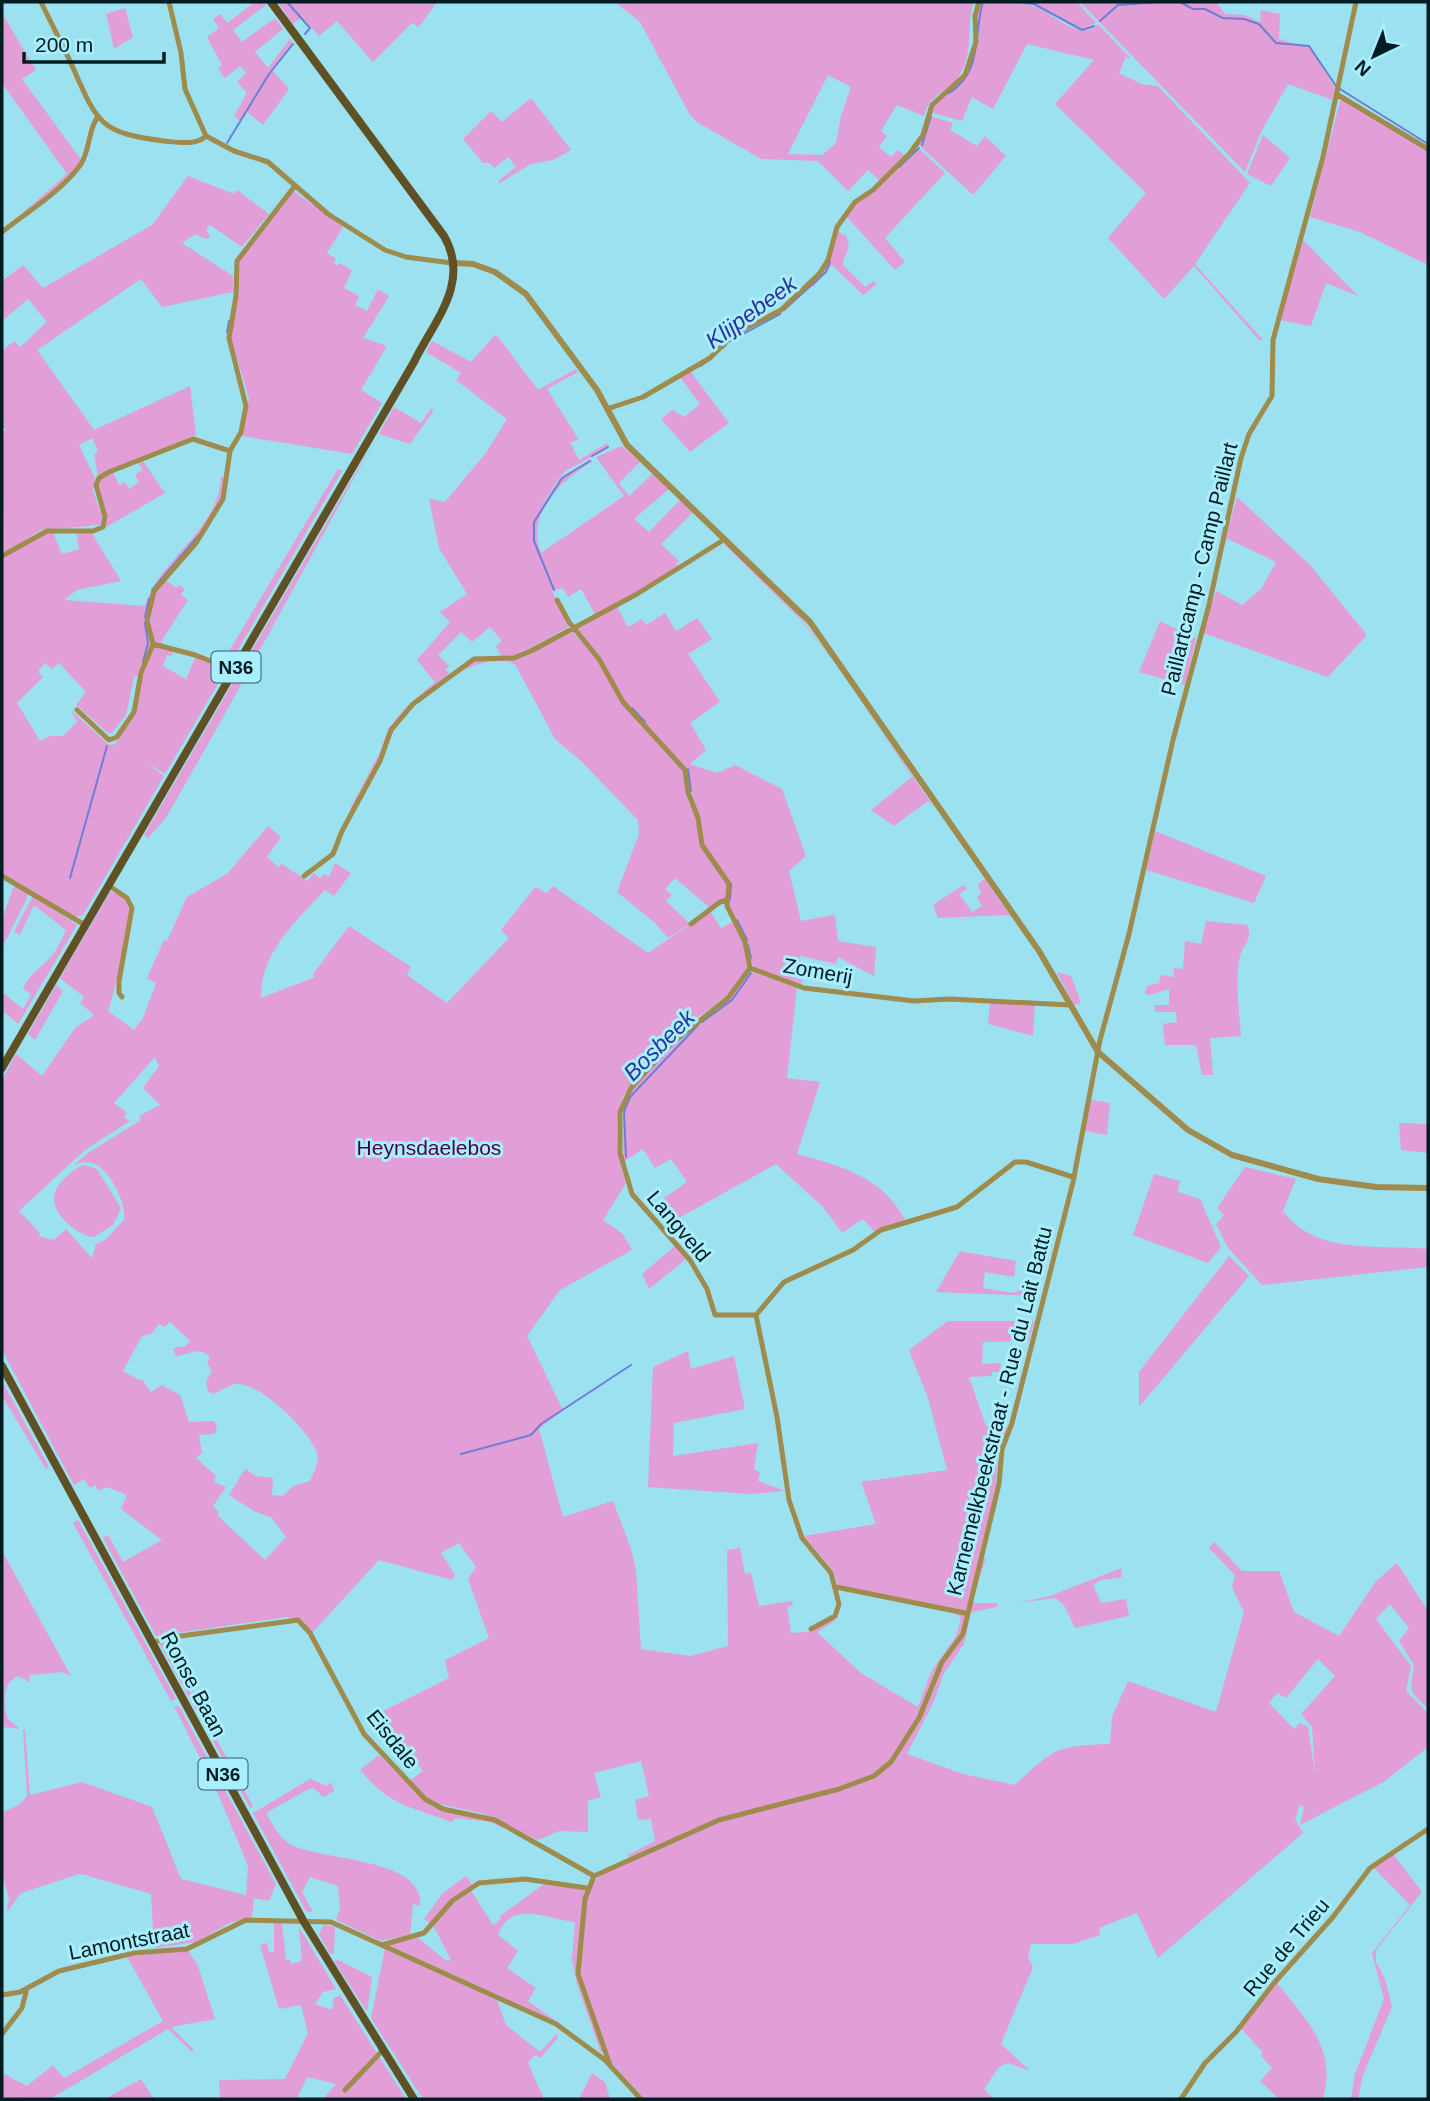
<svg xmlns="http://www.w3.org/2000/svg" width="1430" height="2101" viewBox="0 0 1430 2101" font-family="Helvetica,sans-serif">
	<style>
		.green { fill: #e29ed6; fill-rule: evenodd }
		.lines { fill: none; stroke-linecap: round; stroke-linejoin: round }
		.stream { stroke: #6c7fd7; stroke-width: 2 }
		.minor { stroke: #9f8b4b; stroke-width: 5 }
		.tertiary { stroke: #9f8b4b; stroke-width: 6 }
		.primary { stroke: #5f5123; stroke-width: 8 }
		.labels { text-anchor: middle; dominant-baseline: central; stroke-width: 6; stroke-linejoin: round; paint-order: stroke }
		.shield { fill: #a9eefd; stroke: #335b64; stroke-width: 2 }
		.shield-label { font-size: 19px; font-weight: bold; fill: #011c22 }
		.street-label { font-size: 21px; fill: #011c22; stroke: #a9eefd }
		.park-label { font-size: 21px; fill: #4b0045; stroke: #a9eefd }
		.water-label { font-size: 23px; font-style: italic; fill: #2c339a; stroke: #a9eefd }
	</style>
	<rect width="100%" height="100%" fill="#9ce1f0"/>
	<path class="green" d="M255 2H263L266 5 233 30 242 42 275 18 283 29 255 52 268 68 290 39 293 44 272 70 289 89 263 125 247 112 240 121 234 116 247 93 237 82 246 73 240 66 225 78 218 69 222 65 207 37 219 28 213 19 220 14 227 23Z
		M275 2 292 23 278 2H437L419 27 412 23 373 62 337 21 319 36 302 17 291 25Z
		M615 2H974C965 26 975 52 959 76 948 92 929 94 924 116L897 105 881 131 887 136 879 147 891 157 898 150 904 155 880 181 868 170 848 191 818 161 761 159 697 122 690 115 640 22ZM828 75 851 87 841 116 836 143 822 155 788 154Z
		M981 2C998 2 1014 1 1030 5 1051 10 1079 44 1098 24L1131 59 1126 57 1119 73 1141 84 1158 86 1250 183 1195 264 1262 339 1260 341 1194 266 1164 299 1108 238 1146 193 1055 104 1094 60 1027 44 993 109 972 97 962 121 930 112 934 104 965 78 979 39 976 17Z
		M1024 2H1077L1096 23 1082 29 1039 6Z
		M1080 2 1217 3 1225 14 1245 15 1260 22 1261 10 1280 14 1279 39 1310 48 1335 88 1332 100 1288 84 1261 132 1245 172Z
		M125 8 133 37 114 49 106 14Z
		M2 13 36 70 22 79 82 161 51 193 2 231 67 174 2 83Z
		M531 98 571 150 553 160 531 164 500 183 498 181 516 167 508 157 494 168 490 163H483L463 139 491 111 502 122Z
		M1341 98 1428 151V265L1360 232 1310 217Z
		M929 116 953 123 950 130 977 146 985 136 1006 156 973 195 919 145Z
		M1263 135 1290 158 1271 186 1247 174Z
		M917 147 945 173 885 238 905 262 895 270 846 216 856 202 872 192Z
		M188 176 234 194 237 190 269 214 242 247 210 225 206 229 210 236 206 239 195 234 182 243 233 276V292L162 307 141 279 37 350 94 430 190 386 196 435 98 476 94 455 98 451 92 438 79 445 95 478 93 491 103 519 100 525 41 530 4 553 2 434 6 429 2 427V347L4 349 14 341 20 347 47 322 28 299 2 321V281L23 265 43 288 152 225Z
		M292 190 343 227 327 253 336 259 334 263 337 266 340 263 352 270 344 288 359 296 355 305 367 311 378 289 389 296 363 338 387 346 361 390 382 403 352 454 242 436 249 398 231 339 237 264Z
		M837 231 846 236 849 246 842 264 865 287 874 281 877 284 863 295 832 265 813 287 811 285 827 266Z
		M1303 240 1358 296 1326 283 1311 326 1280 320Z
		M496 334 538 390 576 369 578 372 547 389 579 440 570 442 579 460 607 443 609 448 565 471 532 516 562 477 591 459 592 462C561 480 525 514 541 553L624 496 596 457 622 446 640 462 619 483 629 496 652 474 669 489 634 519 649 532 680 500 693 512 661 544 679 561 676 564 680 568 596 616 581 589 568 597 563 588 552 591 570 626 515 657H502L496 646 502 641 490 627 472 642 461 632 438 655 449 666 445 670 449 673 401 715 352 811 350 809 380 752 388 729 406 707 435 682 417 660 450 622 440 612 467 594 439 548 429 499 445 502 485 454 507 419 456 380 461 373 426 352 432 341 471 362Z
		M690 371 729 423 690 452 661 419 672 410 684 417 700 404 680 377Z
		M394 407 421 423 431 408 434 410 410 444 379 434Z
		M376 438 221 721 167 816 148 838 144 835Z
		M142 460 165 493 103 529 108 520 96 486 101 478 113 472 119 485 125 482 129 489 139 482 135 474 143 470 137 462Z
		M338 469 342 471 229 665 222 663Z
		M221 477H225C227 504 212 522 198 543L221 499 203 529 162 577 176 588 179 585 185 589 181 595 188 600 161 642 173 650 172 656 167 655 163 666 186 679 196 656 226 670 165 774 145 762 164 776 83 915 76 917 2 873V557L52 530 62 554 79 549 76 530 91 532 121 581 77 590 64 600 145 606C160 557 218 532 221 477ZM145 654H149L131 721 114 745 108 744 71 710 77 722 63 736H50L40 741 17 703 43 677 38 672 45 663 52 669 59 663 86 692 76 705 108 733H112L126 715 134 677 138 676Z
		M1237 497 1309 564 1367 635 1328 677 1203 633 1216 591 1242 605 1261 589 1276 562 1226 538Z
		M726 544 793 608 836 665 799 618 725 545 669 577Z
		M617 607 628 627 642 619 646 625 665 613 676 631 697 618 712 639 688 654 720 702 690 723 706 750 690 764 717 773 735 765 782 789 806 856 789 871 801 921 835 915 838 941 876 947 874 976 838 957 836 964 800 956 802 987 754 968 729 908 731 885 706 851 688 774 623 701 578 629Z
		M1160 621 1196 639 1185 685 1139 672Z
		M571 630 597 658 620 701 682 767 688 797 697 819 701 846 729 888 725 899 710 908 675 878 665 889 672 895 666 901 690 924 668 938 655 923 617 892 639 834 638 820 581 761 555 739 515 664C474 647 404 705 389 741 393 715 454 664 480 659 491 656 503 662 513 660 534 657 551 636 571 630Z
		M850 686 934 807 928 801 894 826 871 810 912 777Z
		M268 826 281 837 267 857 278 867 282 864 307 881 314 873 320 878 324 874 329 877 335 863 351 873 334 896 325 890C296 921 260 953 261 998L315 977 313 974 349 926 411 967 407 975 447 1003 509 938 501 930 535 887 547 893 553 886 648 953 710 911 721 928 734 921 742 938 747 966C739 989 719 1002 700 1016 677 1034 630 1076 621 1103 613 1125 618 1162 626 1183L603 1220 623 1234 632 1250 560 1290 527 1336 563 1410 539 1429 563 1517 613 1501 631 1549 636 1569 641 1649 690 1656 728 1646 727 1550 740 1548 745 1574 751 1573 759 1606 792 1601 793 1605 787 1607 791 1633 809 1632 834 1619 835 1621 817 1632 861 1673 918 1707 931 1672 956 1636 961 1618 954 1613 838 1586 834 1572 804 1536 876 1524 861 1482 947 1470 928 1398 909 1350 948 1321H1034L1029 1341 983 1342 982 1364 1001 1363 1000 1372H992V1376L969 1377 986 1426 1007 1427 998 1455 995 1496 978 1559H986L971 1603H997V1607L971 1612 964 1644 944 1673 934 1701 907 1754 963 1774 1015 1785C1055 1748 1055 1746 1110 1744L1112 1717 1128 1681 1216 1712 1244 1612 1232 1587 1235 1575 1209 1548 1214 1542 1242 1571H1279L1294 1612 1339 1636 1376 1581 1397 1563 1428 1611V1708C1406 1688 1411 1692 1414 1665L1399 1641 1409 1628 1390 1604 1376 1619 1411 1666 1406 1691 1428 1713V1747L1385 1781 1300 1825 1304 1807 1300 1805 1295 1819 1303 1833 1158 1958 1137 1913 1099 1928 1100 1935 1073 1944H1031L1028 1958 1033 1967 1001 2044 1030 2071 1008 2063 999 2067 984 2089 994 2099H645L600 2050 577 1984 572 1959 575 1922C546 1919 511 1899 498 1935L518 1951 507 1968 536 1988 528 2001 559 2023 388 1945 418 1938 447 1961 451 1960 433 1925 424 1919 442 1894 466 1876 474 1887 470 1889 493 1925 501 1919 500 1916 547 1882 588 1890 598 1877 629 1862 628 1855 655 1841 651 1819 638 1820 635 1800 649 1796 641 1761 594 1773 601 1797 588 1801V1832L559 1831 538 1840 484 1814 431 1802 409 1781 423 1771 377 1714 449 1678 445 1660 489 1638 468 1579 476 1567 459 1543 441 1553 455 1575 452 1580 379 1560 312 1633 301 1620 287 1617 156 1636 103 1538 108 1535 123 1562 162 1540 121 1509 127 1495 107 1487 99 1491 95 1485 90 1488 84 1479 74 1485 2 1350V1080L16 1054 42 1076 75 1028 94 1015 80 1003 84 997 60 978 110 892C115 892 125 896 128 903 133 915 114 996 108 1011L134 1030 143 1018 156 983 147 978 164 940 167 941 187 897 227 874ZM155 1057 159 1066 143 1088 160 1105 139 1116 141 1120 88 1153 74 1165C80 1163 86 1161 92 1163 109 1167 127 1204 124 1220L105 1240 96 1244 92 1258 66 1229 54 1240 38 1236 40 1233 19 1211 85 1150 130 1121 124 1118 127 1113 114 1103ZM170 1322 190 1341 186 1346 173 1348 176 1356C192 1354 197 1346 210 1357L207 1363 212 1371 206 1382 208 1392 214 1394C222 1390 231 1383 239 1384 262 1384 314 1435 318 1456 319 1462 313 1475 310 1481L293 1486 283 1496 272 1495 273 1478 256 1476 245 1469 229 1495 254 1511 272 1518 286 1537 265 1560 217 1515 219 1512 213 1506 226 1487 214 1482 216 1476 196 1458 202 1453 199 1435 215 1434 217 1426 214 1421 189 1422 180 1395 162 1385 151 1392 142 1379 139 1380 123 1371 142 1336 151 1334 159 1324 164 1327ZM1318 1659 1335 1676 1301 1714 1312 1727 1315 1774 1308 1727 1300 1723 1294 1729 1269 1703 1277 1693 1286 1698Z
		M1155 831 1266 876 1254 903 1146 870Z
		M985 879 1012 918 1008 915 938 918 933 905 963 885 967 889 959 894 972 912 982 906 977 897 981 894 978 884Z
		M17 886 29 894 2 948V919L13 888Z
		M33 896 77 925 18 1024 2 1010V992L23 1009 31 994 23 988C31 972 46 964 55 952 59 945 63 937 66 930L34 905 20 935 14 932Z
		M1206 921 1247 925C1254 938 1243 944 1240 956 1235 983 1239 1009 1241 1036L1210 1038 1213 1075H1202L1196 1045H1165L1163 1024 1177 1022 1176 1012H1155L1154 1005H1169V989L1149 995 1145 993 1147 986 1159 983 1161 975 1174 977V968L1183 969 1185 941 1201 944Z
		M751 971 797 988 787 1078 820 1082 797 1154C841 1166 883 1177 905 1220L875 1232 863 1219 842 1233 823 1207 776 1164 677 1219 664 1198 687 1182 671 1159 655 1168 643 1149 623 1162V1110L631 1088 672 1047 729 1000Z
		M1057 972 1071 976 1081 1003 1074 1005Z
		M56 985 63 991 35 1040 28 1034Z
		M990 1002 1035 1004 1033 1036 988 1024Z
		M1091 1100 1110 1103 1107 1135 1085 1131Z
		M1399 1123 1428 1124V1153L1401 1150Z
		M84 1165 97 1169 121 1208 113 1225 94 1237C79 1237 52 1214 54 1197 55 1184 73 1169 84 1165Z
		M1245 1167 1296 1179 1283 1211C1316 1256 1379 1244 1428 1249V1267L1262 1285 1228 1248 1216 1224 1224 1215 1217 1208Z
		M1154 1174 1180 1181 1178 1192 1200 1199 1221 1247 1208 1263 1133 1235Z
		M676 1245 686 1259 649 1289 642 1274Z
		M960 1251 1016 1261 1014 1277 985 1272 983 1288 1012 1293 1025 1289 1037 1296 936 1292Z
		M1229 1256 1249 1276 1139 1407V1372Z
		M688 1351 691 1369 734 1356 745 1409 674 1423 673 1456 758 1443 754 1469 760 1472 758 1481 785 1491 750 1494 648 1487 653 1367Z
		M2 1381 49 1467 46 1469 2 1396Z
		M78 1520 176 1699 171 1701 73 1523Z
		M2 1551 71 1676 62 1672 29 1675 30 1682 18 1676C1 1684 4 1703 7 1718L20 1729 2 1727Z
		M1121 1568 1122 1577 1101 1580 1093 1585 1101 1603 1126 1599 1129 1616 1075 1628 1064 1605 1055 1598 1018 1603 1050 1596Z
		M162 1640 253 1806 250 1808 159 1643Z
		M174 1706H179L276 1884 269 1901 254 1898 252 1917 230 1923 196 1942 154 1948 151 1894 85 1875 79 1874 21 1893 7 1912 9 1898 2 1875V1813L20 1804 27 1796 23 1729H25L30 1795 82 1782 152 1807 181 1879 246 1895 248 1866 219 1796Z
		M379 1755 432 1807 484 1817 503 1825 502 1828 491 1822 456 1818 451 1822C409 1805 392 1808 360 1770Z
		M310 1779 327 1786 331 1782 334 1791 324 1797 313 1788 307 1790 266 1813C271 1822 279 1837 288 1843 319 1862 425 1856 420 1906L413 1904 410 1935 381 1941 336 1920 340 1909 338 1886 310 1877 302 1892 313 1912 306 1911 253 1813Z
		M1393 1854 1422 1892 1376 1950V1962L1385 1979 1392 2007 1363 2075 1358 2099H1351L1355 2074 1384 1999 1372 1953 1410 1905 1373 1867Z
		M274 1922 282 1924 286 1960H290L291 1964 302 1961 299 1927 336 1989 323 1992 315 2004 332 2010 334 1998 340 1995 406 2099H323L336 2084 307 2077 297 2099H220L219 2080 285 2079 308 2033 301 2005 279 2009 260 1945 267 1943 269 1952H274Z
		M324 1925 335 1927 334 1954H330L319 1934Z
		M385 1949 497 2000 506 2025 540 2052 557 2034V2039L540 2058 534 2055 528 2063 544 2099H423L371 2018Z
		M188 1950 198 1966 215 2019 171 2027 194 2050 191 2051 168 2029 50 2099 2 2097V2073L27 2086 53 2065 64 2078 163 2021 127 1957Z
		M338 1960 372 1977 367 2012 334 1961Z
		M1277 1983C1307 2021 1337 2048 1323 2099H1279L1260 2081 1272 2068 1261 2056 1263 2053 1241 2028Z
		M592 2073 605 2082 610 2099H579Z
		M141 2079 154 2099H105Z"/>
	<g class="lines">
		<path class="stream" d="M287 2 310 28 305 34
			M1015 2 1034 4 1082 30 1094 26
			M1180 2 1193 9H1205L1223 18 1244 19 1259 24 1276 43 1309 46 1336 86
			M1100 21 1118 5 1160 2
			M1340 89 1428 144
			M949 93C983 72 973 35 983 2
			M227 143 269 74 293 44
			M922 145 931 116
			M899 167 919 148
			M784 310 826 272 830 262
			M227 332 229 321
			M730 341 780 314
			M701 366 726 345
			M592 456 608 447
			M152 590 198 536
			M554 590 534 541V522L562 478 590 461
			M145 617 149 599
			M143 662 148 643 145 623
			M632 708 645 722
			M688 769 691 791
			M70 878 107 746
			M730 899 731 884
			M737 920 747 940
			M748 945 751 958
			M702 1022 732 1000 751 973
			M626 1157 624 1112 630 1097 698 1025
			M461 1454 531 1435 541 1424 631 1365"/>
		<path class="minor" d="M41 2C52 25 64 47 74 70 98 125 102 133 164 141 177 142 196 146 206 136
			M169 2 181 53 185 89 206 136
			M1338 95 1428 149
			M206 136 234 151 268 162 328 214 385 250 406 257 452 263
			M2 232C28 211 61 192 81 164 90 150 88 131 97 118
			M607 409 643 397 710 358 734 334 781 310 820 273 828 260 837 227 855 202 873 190 910 153 923 135 932 105 965 75 976 42 975 16 979 2
			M2 556 47 531H93L103 527 105 517 96 485 99 478 109 472 193 439 230 451
			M557 600 569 622 599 659 623 702 685 770 688 792 698 818 702 845 729 884 727 906 745 942 750 968
			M153 644 195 655 234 670
			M77 710 109 740 117 737 134 712 141 673 153 644 147 621 154 591 196 543 223 499 230 451 241 432 246 406 229 338 236 296 237 261 294 187
			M2 876 85 925
			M304 876 333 854 342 831 380 761 391 730 413 704 474 659 514 658 531 651 637 594 725 539
			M108 885 127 898 132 908 119 981V993L122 997
			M691 924 720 902 727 900
			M750 968 728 998 671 1044 631 1088 620 1112V1153L632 1194 690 1260 707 1289 715 1315H756L784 1282 853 1250 881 1230 957 1207 1015 1162H1026L1073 1177
			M750 968 804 988 914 1001 949 999 1071 1005
			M756 1315 777 1417 789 1500 802 1538 831 1573 839 1604 835 1616 811 1629
			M836 1587 965 1613
			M152 1643 166 1638 298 1620 310 1633 364 1734 425 1799 443 1809 495 1820 594 1876
			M382 1945 424 1933 452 1901 479 1883 525 1879 587 1888
			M2 1995 20 1992 59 1971 134 1953 187 1949 246 1920 331 1922 556 2024 605 2060 641 2099
			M2 2034 22 2008 27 1988
			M610 2065 578 1974 585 1899 594 1876 719 1820 839 1789 874 1776 891 1762 919 1718 942 1662 963 1634 999 1484 1002 1449 1012 1423 1073 1182 1100 1040 1129 934 1173 740 1209 605 1241 458 1249 434 1272 396 1273 340 1323 157 1356 2
			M345 2090 383 2050
			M1181 2099 1205 2063 1236 2032 1274 1983 1333 1917 1370 1868 1428 1829"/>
		<path class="tertiary" d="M455 263 473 264 495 272 526 294 597 390 627 445 810 622 1039 951 1098 1052 1188 1130 1232 1155 1318 1179 1376 1187 1428 1188"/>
		<path class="primary" d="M2 1068 414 362C434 321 471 283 444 236L271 2
			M2 1366 304 1922 414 2099"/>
	</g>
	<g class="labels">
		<g class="shield">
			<rect x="211.5" y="651.5" width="49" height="31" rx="5"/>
			<rect x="198.5" y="1758.5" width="49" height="31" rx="5"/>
		</g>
		<g class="shield-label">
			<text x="236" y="667">N36</text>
			<text x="223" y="1774">N36</text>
		</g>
		<g class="street-label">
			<text transform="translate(1199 569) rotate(-76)">Paillartcamp - Camp Paillart</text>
			<text transform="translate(818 971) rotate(10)">Zomerij</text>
			<text transform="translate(679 1226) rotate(50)">Langveld</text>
			<text transform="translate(999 1411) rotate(-76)">Karnemelkbeekstraat - Rue du Lait Battu</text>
			<text transform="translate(194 1684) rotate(62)">Ronse Baan</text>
			<text transform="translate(393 1739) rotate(51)">Eisdale</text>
			<text transform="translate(129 1941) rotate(-11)">Lamontstraat</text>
			<text transform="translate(1286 1947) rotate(-50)">Rue de Trieu</text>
		</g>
		<g class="park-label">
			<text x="429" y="1147">Heynsdaelebos</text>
		</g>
		<g class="water-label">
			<text transform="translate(751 312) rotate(-36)">Klijpebeek</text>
			<text transform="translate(659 1045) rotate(-45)">Bosbeek</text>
		</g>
	</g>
	<rect width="1430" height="2101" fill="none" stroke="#011c22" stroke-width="7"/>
	<g transform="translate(1374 56) rotate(223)" stroke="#a9eefd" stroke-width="5" paint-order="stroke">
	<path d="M0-5L12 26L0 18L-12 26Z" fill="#011c22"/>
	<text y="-10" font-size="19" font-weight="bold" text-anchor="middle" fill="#011c22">N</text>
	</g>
	<path d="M24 52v10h140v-10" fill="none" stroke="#011c22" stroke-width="3.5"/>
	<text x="35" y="52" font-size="21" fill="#011c22" stroke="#a9eefd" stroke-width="5" paint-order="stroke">200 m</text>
</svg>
